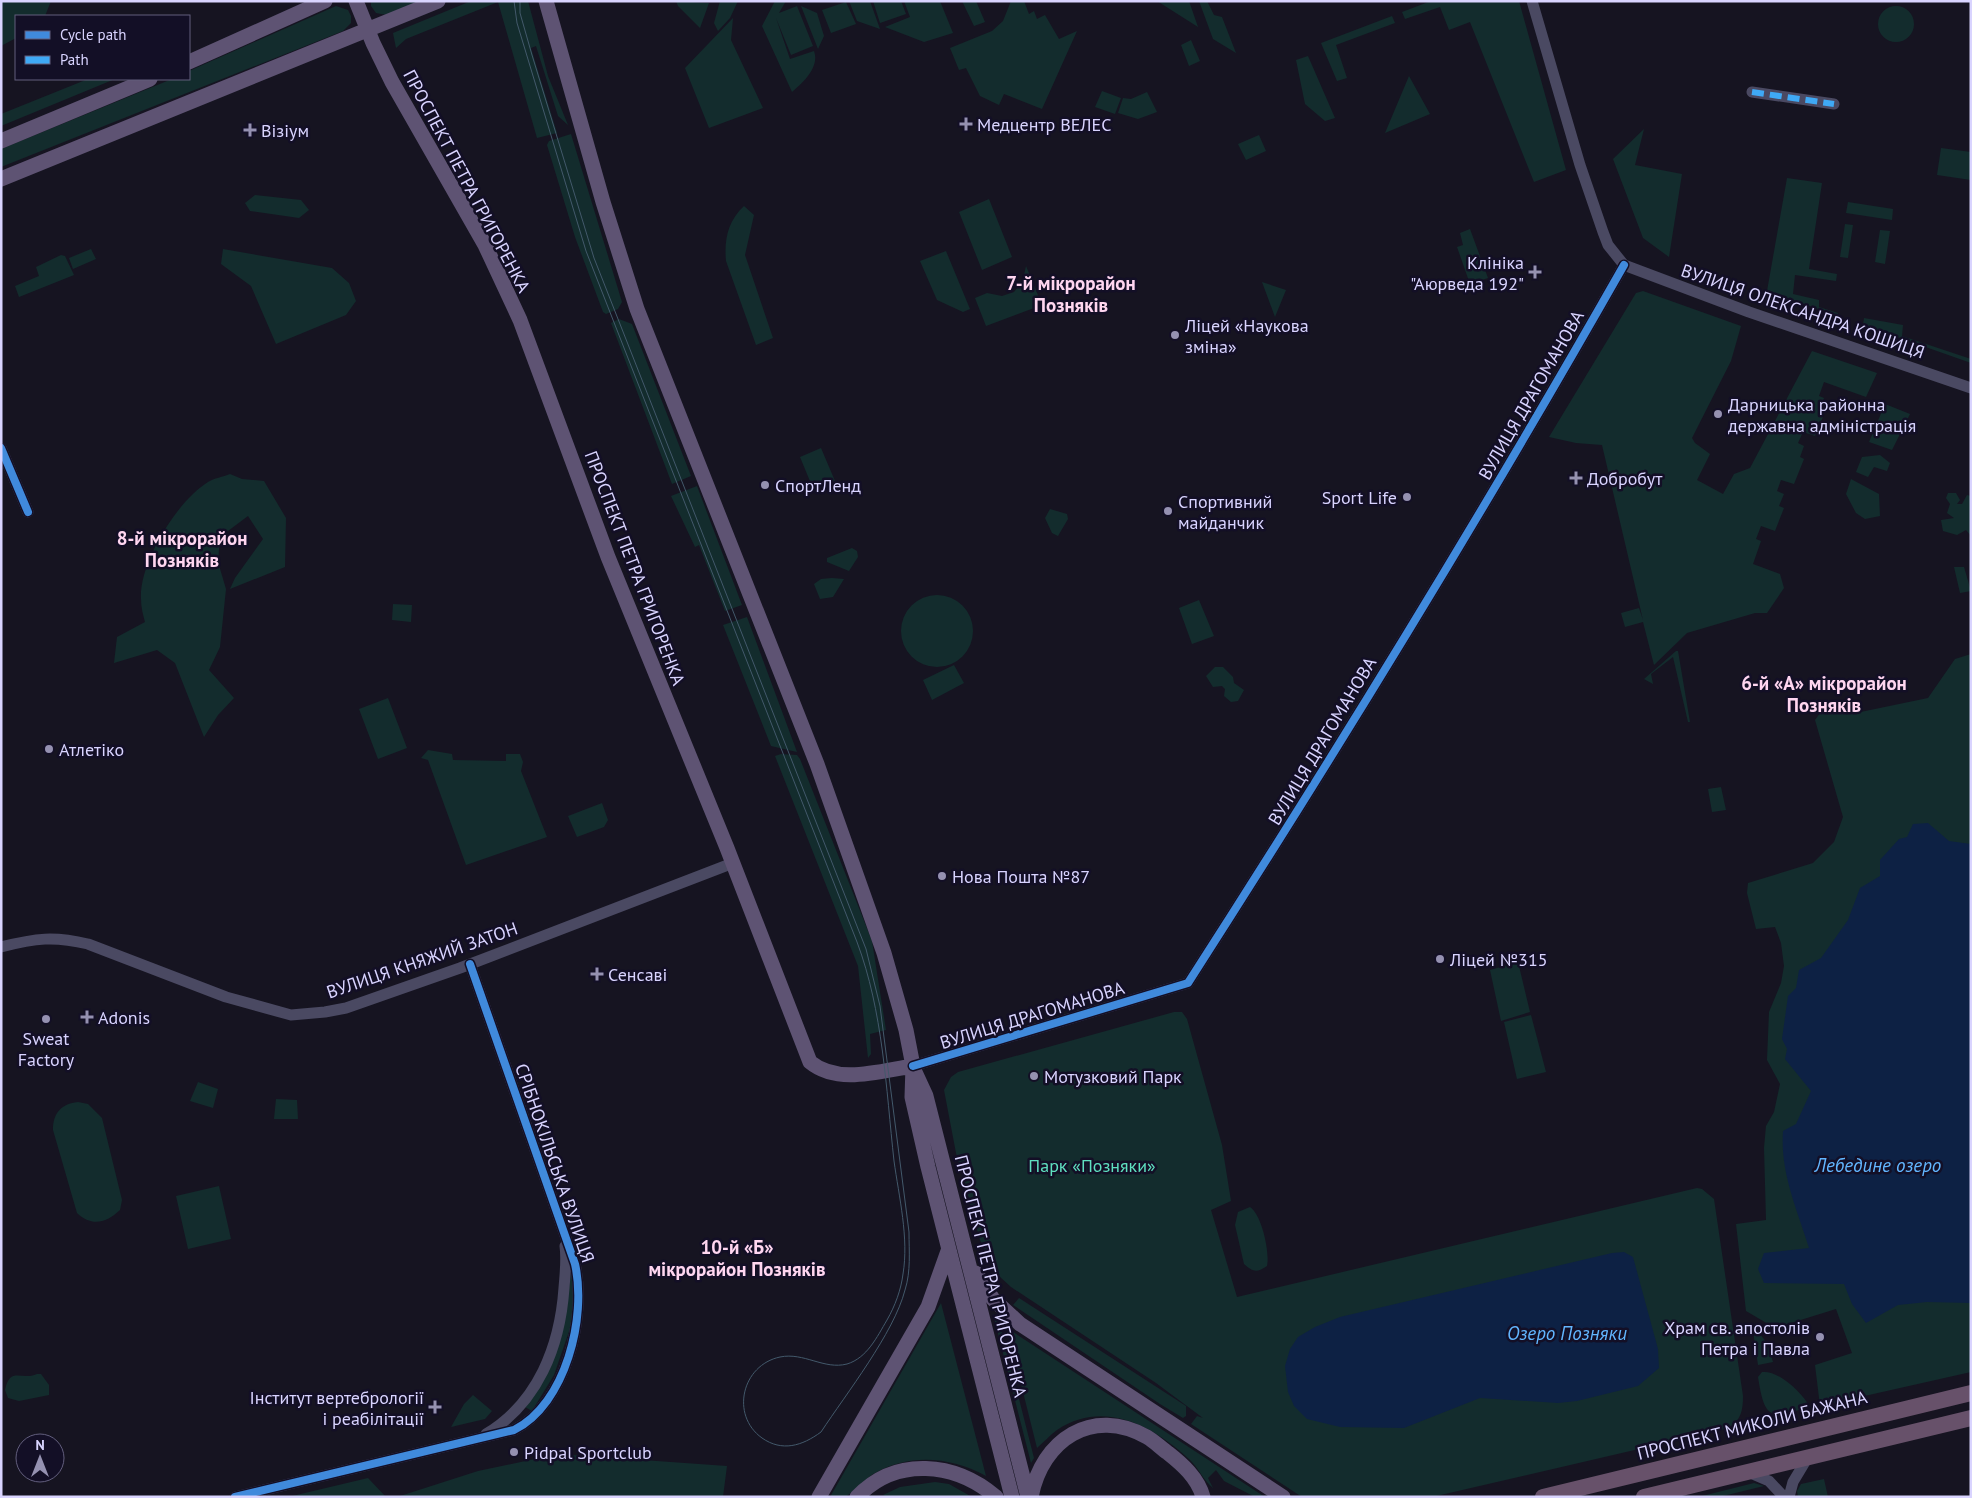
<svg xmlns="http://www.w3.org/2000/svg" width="1972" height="1498" viewBox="0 0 1972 1498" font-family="'PT Sans',sans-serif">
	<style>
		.green { fill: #132c2d }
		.water { fill: #0d2144 }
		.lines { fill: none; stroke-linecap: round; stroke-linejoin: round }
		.minor { stroke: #4a4962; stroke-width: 11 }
		.major { stroke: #5e5373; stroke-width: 15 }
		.highway { stroke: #67516a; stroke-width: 16 }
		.tram { stroke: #43596b; stroke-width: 1 }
		.quiet { stroke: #3fa9f5; stroke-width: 6; stroke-dasharray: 12 6; stroke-linecap: butt }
		.cycleway-casing { stroke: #130f26; stroke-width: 11 }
		.cycleway { stroke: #408adc; stroke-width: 8 }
		.poi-dot { fill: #9591b1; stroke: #130f26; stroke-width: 2 }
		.labels { text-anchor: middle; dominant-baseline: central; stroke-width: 5; stroke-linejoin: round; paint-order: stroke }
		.poi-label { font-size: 18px; fill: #d9d4ff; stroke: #130f26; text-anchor: start }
		.street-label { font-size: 18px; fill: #d9d4ff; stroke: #130f26 }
		.park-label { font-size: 18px; fill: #5fe0c0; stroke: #130f26 }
		.neighbourhood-label { font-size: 19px; font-weight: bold; fill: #ffd6f0; stroke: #130f26 }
		.water-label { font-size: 19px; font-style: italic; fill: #62b6ff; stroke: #130f26 }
	</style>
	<rect width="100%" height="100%" fill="#161421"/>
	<path class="green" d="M1 1H51L45 16H16V38L1 46Z
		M371 1H421L387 15 376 13 371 6Z
		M471 1H528L548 76 568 125 558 116 536 46 531 48 557 133 537 138 498 2 406 39 396 48 393 33Z
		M676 1 709 3 700 28 678 6Z
		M720 1H738L730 18 718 31 714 23Z
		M775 1H786L779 13 797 6 813 46 791 55 776 18 790 59 814 51C820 67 803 83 792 92L762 26Z
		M849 1H870L880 29 857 21Z
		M873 1H901L906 14 880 23Z
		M904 1H940L953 33 924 42 885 27 910 17Z
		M962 1H976L985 22 974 26Z
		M1011 1H1024L1029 14 1034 11 1037 19 1045 15 1059 39 1077 31 1042 109 1004 94 999 105 980 96 966 68 959 70 950 48 992 31 1003 21Z
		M1157 1H1189L1198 27Z
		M1199 1H1207L1214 15 1222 17 1236 53 1213 39Z
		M1431 1H1519L1566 170 1534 182 1470 22 1449 30 1440 7 1405 19 1402 12Z
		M846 2 856 24 831 33 822 10Z
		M1878 24a18 18 0 1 1 36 0a18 18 0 1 1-36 0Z
		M336 6 348 10 351 16V23L343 31 1 167V149L172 79H189V71Z
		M801 6 817 13 824 36 818 49Z
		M1392 16 1395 23 1336 45 1347 78 1337 81 1321 43Z
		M733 18 731 40 763 108 709 128 685 68Z
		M1191 40 1200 61 1189 66 1181 45Z
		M1308 56 1335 118 1325 121 1305 104 1296 60Z
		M1409 76 1430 114 1385 133Z
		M88 79H115L1 126V114Z
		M1102 91 1121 98 1115 114 1095 107Z
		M1147 92 1157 112 1138 119 1118 113 1123 98 1131 99Z
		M1644 129 1635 165 1682 174 1669 257 1643 238 1613 159Z
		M571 134 622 302 618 309 606 314 603 312 575 237 547 145 549 141Z
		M1259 135 1266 151 1246 160 1238 144Z
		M1941 148 1971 152V180L1937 175Z
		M1787 178 1822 183 1809 269 1837 274 1836 281 1795 275 1793 294 1819 300V307L1838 313V316L1767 291Z
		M255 195 301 200 309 210 299 218 250 211 245 203Z
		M989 199 1012 257 982 270 959 212Z
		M1848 202 1893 209 1892 220 1846 213Z
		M744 206 754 215 745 255 773 338 756 345 726 261C724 239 728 221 744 206Z
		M1845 224 1853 225 1848 258 1840 257Z
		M1470 229 1488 278 1470 284 1457 247 1463 245 1460 233Z
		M1880 230 1890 231 1885 264 1875 262Z
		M91 249 96 259 73 269 69 258Z
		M223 249 332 268 349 283 356 301 346 315 276 344 251 286 221 264Z
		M946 251 970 309 963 312 937 300 920 261Z
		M61 255 65 256 74 275 19 297 15 286 39 276 36 267Z
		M1026 266 1042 305 986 326 975 298 987 293 1002 296 1014 292 1023 280Z
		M1262 282 1286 290 1275 317Z
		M1643 291 1741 326 1731 361 1692 438 1695 443 1710 454 1697 480 1723 494 1734 474 1750 468 1812 351 1877 373 1866 397 1824 382 1819 396 1824 398 1820 410 1825 412 1815 436 1803 432 1798 443 1804 446 1800 457 1804 459 1794 484 1781 480 1777 491 1784 494 1779 506 1784 508 1775 531 1761 526 1756 539 1761 541 1753 564 1780 574 1784 588 1767 613H1755L1687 633 1654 665 1643 622 1625 627 1621 613 1639 608 1643 620 1602 445 1576 443 1549 437 1636 293Z
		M1864 318 1903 325 1902 336 1971 359V363L1863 325Z
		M619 319 632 324 691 476 672 484 611 323Z
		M1885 404 1910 414 1892 450 1869 442Z
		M821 448 835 481 814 491 800 457Z
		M1880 455 1890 463 1887 471 1874 467 1868 477 1856 472 1862 457Z
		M230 474 242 479 264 481 286 518 285 567 230 589 235 578 263 539 248 516 220 537 218 562 226 589 220 647 209 670 234 698 218 715 204 737 175 663 157 650 114 663 117 637 145 622C143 615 141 607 141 599 139 563 177 501 208 482 214 478 223 477 230 474Z
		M1851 479 1879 494 1880 516 1865 519 1856 513 1846 494Z
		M697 486 742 605 725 611 699 545 695 547 671 496Z
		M1948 493H1956L1960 500 1957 504H1962L1967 495 1971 496V536L1966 530 1957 535 1943 531 1941 520 1954 518 1947 513 1950 504 1946 498Z
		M1050 509 1067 514 1068 519 1058 536 1052 533 1045 518Z
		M852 548 857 551 858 557 849 571 827 562V558Z
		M1954 567H1964L1971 591 1960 593Z
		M832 578 844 579 833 597 820 599 814 584 821 579Z
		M901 631a36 36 0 1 1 72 0a36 36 0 1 1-72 0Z
		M1199 600 1214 636 1192 644 1179 608Z
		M393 604 412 605 411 622 392 620Z
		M747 617 797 752 771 746 723 625Z
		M1676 651H1678L1690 722H1688L1673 657 1651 674 1653 684 1644 679Z
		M1971 654V1372L1820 1406 1815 1365 1852 1353 1836 1309 1775 1328 1746 1311 1736 1224 1766 1220 1764 1148 1766 1126 1774 1112 1780 1084 1767 1060 1769 1012 1781 983 1784 966 1781 943 1775 927 1756 929 1747 893 1748 883 1813 863 1834 842 1843 817 1815 720 1826 705 1851 714 1928 698 1955 659Z
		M954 665 964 683 932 700 923 680Z
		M1215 667H1223L1233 677 1234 683 1244 690 1238 701 1231 702 1224 696 1225 689 1222 686 1213 687 1206 676Z
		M388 698 407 748 378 759 359 709Z
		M428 750 452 754 453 760 506 761V754H520L523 762 521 771 547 837 466 865 428 760 421 758Z
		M781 754 797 755 800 759 872 941 886 1030 870 1034 871 1054 868 1058 858 966 775 756Z
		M1721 787 1726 810 1712 812 1708 789Z
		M602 803 608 820 604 827 577 837 568 816Z
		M1518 962 1530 1012 1501 1021 1490 970Z
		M1174 1012H1182L1187 1019 1222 1145 1231 1201 1211 1210 1237 1297 1697 1188 1702 1189 1714 1199 1743 1396C1743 1410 1741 1420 1729 1428L1432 1497H1302L1191 1424 1197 1416 1203 1418 1156 1383 1011 1287 999 1276 989 1261 980 1240 956 1153 944 1090 951 1077 958 1072Z
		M1531 1015 1546 1072 1517 1079 1504 1022Z
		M198 1082 218 1089 213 1108 190 1101Z
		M276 1099 297 1100 298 1119H274Z
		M78 1102 88 1104 102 1118 122 1200 120 1210C106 1223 92 1227 77 1213L53 1130C53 1113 61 1104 78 1102Z
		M219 1186 231 1239 188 1249 176 1196Z
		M1250 1207C1262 1215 1270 1253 1267 1266 1257 1273 1253 1272 1244 1264L1235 1225 1238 1212Z
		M571 1273H574V1317L554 1375 532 1411 525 1407 565 1315Z
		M1019 1298 1186 1406V1416L1183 1418 1160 1404 1013 1305Z
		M941 1303 986 1476C951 1457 911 1453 875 1473 867 1477 850 1495 845 1497 841 1498 834 1497 830 1497Z
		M993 1314 999 1320 1034 1458 1031 1463Z
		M1752 1324 1767 1343 1773 1362 1758 1365Z
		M1007 1328 1265 1497H1255L1224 1481 1216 1470 1208 1478 1213 1488C1203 1480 1198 1467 1189 1459 1153 1426 1104 1399 1057 1430 1050 1435 1044 1442 1037 1448Z
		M1762 1372C1779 1370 1802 1393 1810 1407 1771 1418 1765 1422 1758 1377Z
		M37 1374H41L49 1385V1395L19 1401 8 1398 5 1390C10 1366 21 1381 37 1374Z
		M473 1395 492 1411 485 1419 451 1427 464 1404Z
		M558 1454 727 1466 723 1497H397L478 1471Z
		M368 1478 386 1497H288Z
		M1824 1479 1828 1497H1798L1797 1491 1801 1484Z
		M935 1482 949 1484 972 1497H887L883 1495 900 1487Z
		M1754 1483 1764 1486 1719 1497H1698Z"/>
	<path class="water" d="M1928 823 1949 841 1971 844V1303L1927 1302 1898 1305 1866 1323 1852 1304 1844 1284 1764 1283 1758 1269 1764 1253 1809 1248C1797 1209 1780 1173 1783 1131L1796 1124 1811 1091 1785 1059 1787 1049 1782 1039 1788 996 1796 988 1799 970 1821 958 1848 920 1860 888 1880 876V860L1899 839 1907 837 1913 824Z
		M1624 1252 1633 1257 1658 1349 1659 1368 1638 1386 1577 1401 1558 1403 1480 1398 1404 1428 1340 1427 1307 1419 1294 1406 1288 1392 1285 1366 1290 1349 1298 1337 1315 1327 1340 1317 1612 1253Z"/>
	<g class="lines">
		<path class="minor" d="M1532 1 1580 165 1603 232 1608 245 1624 265 1749 312 1971 388
			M1752 92 1834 104
			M1 448 28 512
			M1 947C36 938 54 936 88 944L226 997 291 1015 325 1012 346 1008 460 968 733 863
			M913 1066 1188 983C1339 748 1486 508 1624 265
			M486 1434C538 1403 560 1346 564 1288 565 1274 567 1260 565 1246
			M1748 1472 1769 1481 1784 1497
			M235 1497 514 1430C566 1404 587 1317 575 1264L470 964
			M1789 1497 1793 1482 1808 1457"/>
		<path class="major" d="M356 1 373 43 392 82 485 245 520 320 608 557 727 848 810 1062C838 1085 880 1071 913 1066
			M546 1 603 202 637 309 817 764 884 953 906 1030 913 1066 912 1097 928 1167 1012 1497
			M189 62 325 1
			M1 141 150 79
			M1 179 438 1
			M914 1070 926 1096 1028 1497
			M976 1273 993 1299 1020 1324 1283 1497
			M819 1497 928 1307 948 1251
			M857 1497C896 1456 955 1462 996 1497
			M1031 1497C1042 1440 1092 1406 1147 1437 1154 1441 1161 1448 1168 1453 1182 1464 1198 1478 1203 1497"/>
		<path class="highway" d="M1543 1497 1971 1393
			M1644 1497 1971 1418"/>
		<path class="tram" d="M514 1 517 23 586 251 857 942C883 1011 886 1088 894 1161 899 1197 909 1238 903 1274 901 1290 895 1306 887 1320 877 1337 867 1358 847 1364 824 1370 804 1352 780 1357 742 1365 730 1415 762 1438 782 1452 802 1446 821 1432 846 1394 894 1333 905 1290 911 1271 909 1252 909 1232L880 1006 866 949 594 258 532 55 520 13V1"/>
		<path class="quiet" d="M1752 92 1834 104"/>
		<g class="cycleway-casing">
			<path id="cycleway" d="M1 448 28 512
				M913 1066 1188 983C1339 748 1486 508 1624 265
				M235 1497 514 1430C566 1404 587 1317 575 1264L470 964"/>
		</g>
		<use href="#cycleway" class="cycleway"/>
	</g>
	<g class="poi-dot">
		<path d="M963.5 116.5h5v5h5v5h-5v5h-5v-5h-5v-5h5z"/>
		<path d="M247.5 122.5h5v5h5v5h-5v5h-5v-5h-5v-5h5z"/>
		<path d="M1532.5 264.5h5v5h5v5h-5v5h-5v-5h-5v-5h5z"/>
		<circle cx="1175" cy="335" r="5"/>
		<circle cx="1718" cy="414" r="5"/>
		<path d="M1573.5 470.5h5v5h5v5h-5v5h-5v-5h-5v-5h5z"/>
		<circle cx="765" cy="485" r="5"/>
		<circle cx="1407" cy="497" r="5"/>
		<circle cx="1168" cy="511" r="5"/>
		<circle cx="49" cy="749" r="5"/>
		<circle cx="942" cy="876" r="5"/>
		<circle cx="1440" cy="959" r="5"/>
		<path d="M594.5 966.5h5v5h5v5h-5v5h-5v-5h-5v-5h5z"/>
		<path d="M84.5 1009.5h5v5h5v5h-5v5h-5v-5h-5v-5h5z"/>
		<circle cx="46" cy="1019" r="5"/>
		<circle cx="1034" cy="1076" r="5"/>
		<circle cx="1820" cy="1337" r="5"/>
		<path d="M432.5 1399.5h5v5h5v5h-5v5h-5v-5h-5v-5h5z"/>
		<circle cx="514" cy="1452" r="5"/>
	</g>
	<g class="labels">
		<g class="poi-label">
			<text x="977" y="124">Медцентр ВЕЛЕС</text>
			<text x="261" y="130">Візіум</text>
			<text x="1524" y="262" text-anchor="end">Клініка<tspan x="1524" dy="21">"Аюрведа 192"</tspan></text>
			<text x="1185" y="325">Ліцей «Наукова<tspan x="1185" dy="21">зміна»</tspan></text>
			<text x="1728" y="404">Дарницька районна<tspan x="1728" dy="21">державна адміністрація</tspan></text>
			<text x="1587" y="478">Добробут</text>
			<text x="775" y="485">СпортЛенд</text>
			<text x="1397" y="497" text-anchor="end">Sport Life</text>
			<text x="1178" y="501">Спортивний<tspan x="1178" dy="21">майданчик</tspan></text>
			<text x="59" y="749">Атлетіко</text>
			<text x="952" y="876">Нова Пошта №87</text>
			<text x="1450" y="959">Ліцей №315</text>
			<text x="608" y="974">Сенсаві</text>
			<text x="98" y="1017">Adonis</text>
			<text x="46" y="1038" text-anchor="middle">Sweat<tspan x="46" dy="21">Factory</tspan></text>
			<text x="1044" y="1076">Мотузковий Парк</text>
			<text x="1810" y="1327" text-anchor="end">Храм св. апостолів<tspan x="1810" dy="21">Петра і Павла</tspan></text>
			<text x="424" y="1397" text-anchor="end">Інститут вертебрології<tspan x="424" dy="21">і реабілітації</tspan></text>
			<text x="524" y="1452">Pidpal Sportclub</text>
		</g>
		<g class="street-label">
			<text transform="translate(467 181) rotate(62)">ПРОСПЕКТ ПЕТРА ГРИГОРЕНКА</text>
			<text transform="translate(1803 311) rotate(19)">ВУЛИЦЯ ОЛЕКСАНДРА КОШИЦЯ</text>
			<text transform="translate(1531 395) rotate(-60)">ВУЛИЦЯ ДРАГОМАНОВА</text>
			<text transform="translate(635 568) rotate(69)">ПРОСПЕКТ ПЕТРА ГРИГОРЕНКА</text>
			<text transform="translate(1322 741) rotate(-59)">ВУЛИЦЯ ДРАГОМАНОВА</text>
			<text transform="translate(422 960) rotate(-19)">ВУЛИЦЯ КНЯЖИЙ ЗАТОН</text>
			<text transform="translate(1032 1015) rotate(-17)">ВУЛИЦЯ ДРАГОМАНОВА</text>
			<text transform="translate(555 1163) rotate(71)">СРІБНОКІЛЬСЬКА ВУЛИЦЯ</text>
			<text transform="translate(991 1276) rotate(76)">ПРОСПЕКТ ПЕТРА ГРИГОРЕНКА</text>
			<text transform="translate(1752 1425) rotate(-14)">ПРОСПЕКТ МИКОЛИ БАЖАНА</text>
		</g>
		<g class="park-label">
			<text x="1092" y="1165">Парк «Позняки»</text>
		</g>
		<g class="neighbourhood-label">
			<text x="1071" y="283">7-й мікрорайон<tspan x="1071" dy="22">Позняків</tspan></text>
			<text x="182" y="538">8-й мікрорайон<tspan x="182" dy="22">Позняків</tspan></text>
			<text x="1824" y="683">6-й «А» мікрорайон<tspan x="1824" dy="22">Позняків</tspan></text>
			<text x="737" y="1247">10-й «Б»<tspan x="737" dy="22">мікрорайон Позняків</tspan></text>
		</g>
		<g class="water-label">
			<text x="1878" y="1165">Лебедине озеро</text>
			<text x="1567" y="1333">Озеро Позняки</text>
		</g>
	</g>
	<rect width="1972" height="1498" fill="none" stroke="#d9d4ff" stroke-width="5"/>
	<rect x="15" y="15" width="175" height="65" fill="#130f26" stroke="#625e7d"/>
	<rect x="25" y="31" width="25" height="8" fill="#408adc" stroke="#625e7d"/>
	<text x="60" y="40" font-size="15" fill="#d9d4ff">Cycle path</text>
	<rect x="25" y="56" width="25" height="8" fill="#3fa9f5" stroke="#625e7d"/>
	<text x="60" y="65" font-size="15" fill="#d9d4ff">Path</text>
	<g transform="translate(40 1458)"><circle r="24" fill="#130f26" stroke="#625e7d"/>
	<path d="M0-4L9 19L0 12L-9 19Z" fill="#9591b1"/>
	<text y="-8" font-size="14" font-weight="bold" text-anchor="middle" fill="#d9d4ff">N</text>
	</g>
</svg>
